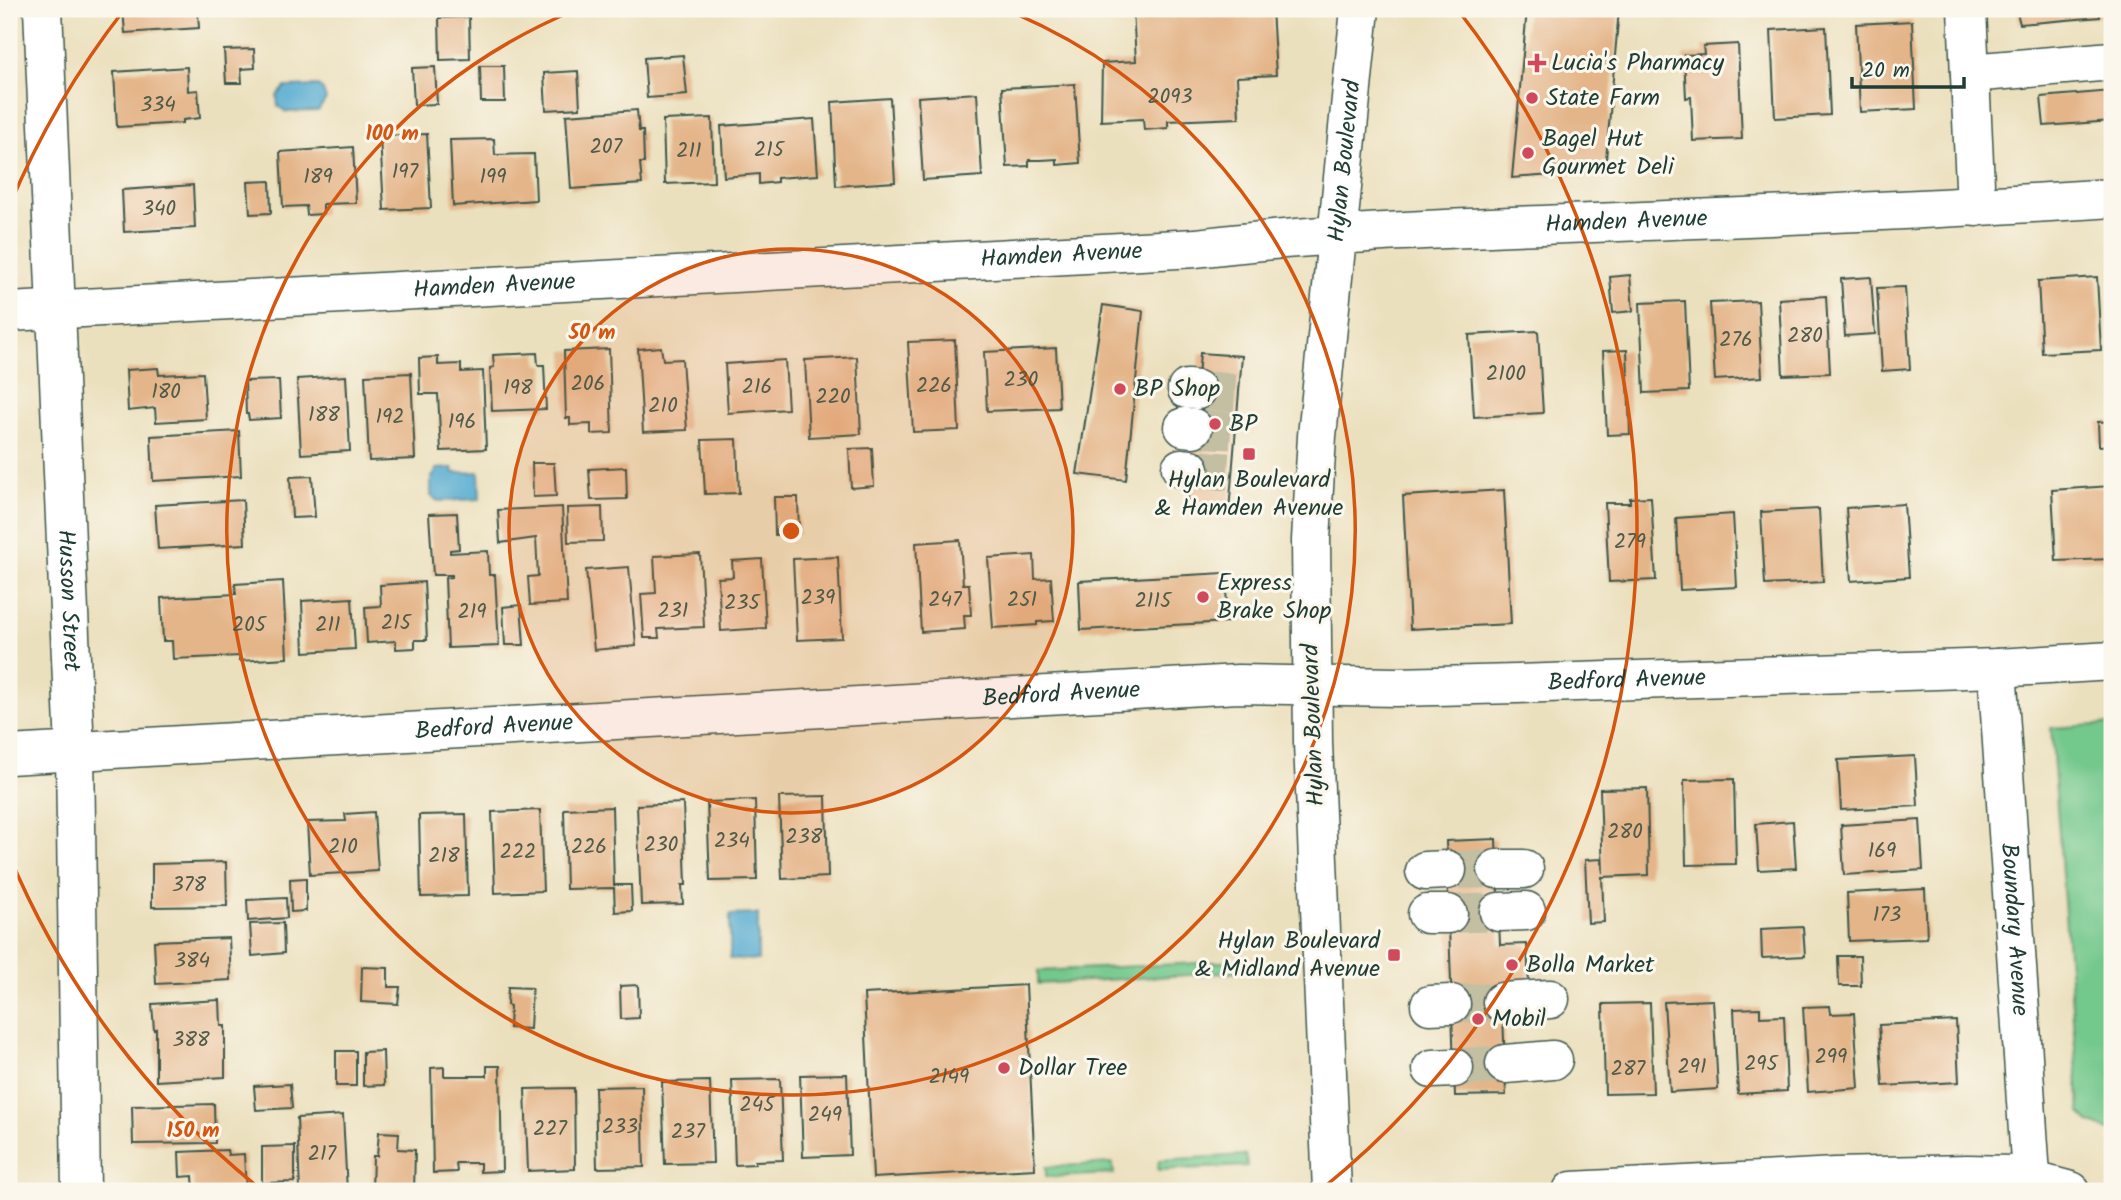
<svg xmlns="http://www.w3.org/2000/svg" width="2121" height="1200" viewBox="0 0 2121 1200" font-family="Kalam,sans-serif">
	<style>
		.green { fill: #73c88c; stroke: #498260; stroke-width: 2 }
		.water { fill: #53aad0; stroke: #397482; stroke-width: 2 }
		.building { fill: #e4b589 }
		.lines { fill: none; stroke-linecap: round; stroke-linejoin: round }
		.minor-tunnel { stroke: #c2bfa2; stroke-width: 38; stroke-dasharray: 38 19; stroke-linecap: butt }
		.minor-casing { stroke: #3e5549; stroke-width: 41 }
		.major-casing { stroke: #3e5549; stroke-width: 41 }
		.minor { stroke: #fff; stroke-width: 38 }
		.major { stroke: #fff; stroke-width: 38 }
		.ring { fill: none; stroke: #d45610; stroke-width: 3.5 }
		.poi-dot { fill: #d1495b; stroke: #fbf7ec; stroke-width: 2.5 }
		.labels { text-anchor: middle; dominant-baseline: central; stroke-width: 6; stroke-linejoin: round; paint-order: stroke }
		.number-label { font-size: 21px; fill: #505b49 }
		.poi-label { font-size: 24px; fill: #1f3d34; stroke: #fbf7ec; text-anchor: start }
		.street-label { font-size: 24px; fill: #1f3d34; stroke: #fbf7ec }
		.centre { fill: #d45610; stroke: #fbf7ec; stroke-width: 3.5 }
		.ring-label { font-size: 21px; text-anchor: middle; font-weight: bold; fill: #d45610; stroke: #fbf7ec; stroke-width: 6; stroke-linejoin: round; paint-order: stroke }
	</style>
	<rect width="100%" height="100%" fill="#fbf7ec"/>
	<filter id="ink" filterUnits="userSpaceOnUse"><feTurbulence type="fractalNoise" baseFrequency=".0143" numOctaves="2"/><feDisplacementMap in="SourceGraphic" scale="14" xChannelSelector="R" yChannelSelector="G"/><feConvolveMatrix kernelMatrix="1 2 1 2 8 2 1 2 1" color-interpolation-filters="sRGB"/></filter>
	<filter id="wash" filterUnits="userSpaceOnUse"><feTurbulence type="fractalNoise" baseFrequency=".00686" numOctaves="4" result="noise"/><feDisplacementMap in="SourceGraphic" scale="28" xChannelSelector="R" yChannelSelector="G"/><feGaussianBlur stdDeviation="1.57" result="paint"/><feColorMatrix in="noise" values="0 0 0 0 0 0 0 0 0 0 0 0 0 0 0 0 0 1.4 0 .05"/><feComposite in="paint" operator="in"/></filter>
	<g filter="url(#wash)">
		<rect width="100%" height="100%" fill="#ebe0be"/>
		<path class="green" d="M2112 724V1131L2089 1122 2080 1113 2051 728Z
			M1238 961 1239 972 1038 984V971Z
			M1246 1155 1247 1166 1158 1170 1159 1160Z
			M1112 1163 1114 1174 1046 1177V1167Z"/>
		<path class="water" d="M318 86 323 90 326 99 318 111 286 112 278 106 277 96 285 87Z
			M453 468 454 473 479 472 480 499 438 501 431 496V478L435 474 436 469Z
			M758 914V960L730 959V915Z"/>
		<g id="blocks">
			<path class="building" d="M123 9H181V14L198 13 199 28 125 33Z
				M1133 9H1272L1276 75 1237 77 1239 118 1168 121V128L1144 130 1143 119 1101 121 1102 63 1136 61Z
				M1527 9H1619L1605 171 1512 178Z
				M2016 9H2099L2100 17 2020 24Z
				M469 17 470 59 440 60 439 18Z
				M1912 21 1916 109 1860 112 1856 24Z
				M1826 27 1830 115 1775 118 1771 30Z
				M1738 44 1742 139 1693 141 1691 97 1686 98 1684 55 1704 54 1703 46Z
				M254 49 255 68 241 69 242 83H226L224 50Z
				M683 55 687 95 647 98 644 58Z
				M480 66H504L505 102H481Z
				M187 67 188 91 198 90 200 118 183 120V123L117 127 114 72Z
				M435 67 437 104 414 105 412 68Z
				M578 71 580 108 546 110 544 73Z
				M1075 84 1080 163 1057 165V159L1041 160H1029V166L1007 167 1002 88Z
				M2112 91V121L2044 126 2041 97Z
				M977 93 982 176 923 180 918 97Z
				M890 98 895 182 836 186 832 102Z
				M637 110 639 131H643L644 163H640L642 184 571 189 566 115Z
				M712 118 714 182 665 184 663 120Z
				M814 119 818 175 777 178V182L759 184V174L724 177 721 126Z
				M427 134 431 208 384 210 380 136Z
				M494 139 495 155 534 154 536 200 453 206 450 140Z
				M353 147 356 203 323 204V214L307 215 306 206 283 207 280 152Z
				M270 181 271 213 250 214 248 182Z
				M193 185 195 228 124 232 122 190Z
				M1630 275 1633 311 1613 313 1610 277Z
				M1871 277 1875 334 1845 336 1841 279Z
				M2097 277 2101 350 2042 353 2038 281Z
				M1905 287 1910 369 1882 371 1877 288Z
				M1826 296 1830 373 1783 375 1779 299Z
				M1685 301 1689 391 1644 393 1640 303Z
				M1758 301 1762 377 1715 380 1710 303Z
				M1103 305 1143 311 1126 480 1077 474Z
				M1538 331 1543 413 1474 417 1469 335Z
				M955 340 959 430 913 432 908 342Z
				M661 347 663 360 682 359 687 430 643 432 638 349Z
				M1056 348 1059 408 987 411 984 352Z
				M609 349 612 433 591 434V424L570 425V418H566L564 351Z
				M1627 350 1630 434 1607 435 1603 351Z
				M537 353 538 365H544L546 409 492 411 490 368 494 367 493 355Z
				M1200 353 1242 356 1229 511 1187 507Z
				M438 357V365L461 364V372L483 371 486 449 441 451 438 394H420L419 358Z
				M857 357 861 434 809 437 805 360Z
				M785 360 788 409 728 413 725 364Z
				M158 368 159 375 203 373 206 419 156 422 155 408 128 411 126 370Z
				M411 373 415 459 369 461 365 375Z
				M346 376 350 451 301 454 297 379Z
				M279 380 281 418 249 420 248 414H246L245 381Z
				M2112 421V445L2099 446 2098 422Z
				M239 431 241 476 153 481 151 436Z
				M737 439 739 493 705 494 702 440Z
				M872 448 874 486 851 488 849 449Z
				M532 463H554L556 496 533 497Z
				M626 467 627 499 591 500 589 469Z
				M312 476 315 517 292 518 290 477Z
				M2111 486 2112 559 2056 561 2052 490Z
				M1504 490 1511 624 1410 629 1403 496Z
				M774 497H798L799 534 775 535Z
				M1651 497 1656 580 1609 582 1605 503H1630V498Z
				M243 500 245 544 158 549 155 505Z
				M1904 504 1909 577 1851 581 1846 508Z
				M562 507 567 603 530 605 528 577 538 576 536 538 500 543 498 510Z
				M602 507 603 541 568 542 567 508Z
				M1819 509 1823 582 1765 585 1761 512Z
				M457 513 459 549 450 550V553L488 551 489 575H495L499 646 448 648 445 578 452 577V575H433L429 514Z
				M1733 514 1737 587 1680 590 1676 518Z
				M960 540 963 584H969L971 615H964L965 629 921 632 916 543Z
				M700 554 704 627 658 629 659 638H644L641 594 656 593 654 556Z
				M1034 555 1035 579 1051 578 1054 621 1037 622V625L993 628 988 558Z
				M838 557 842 638 797 640 793 559Z
				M762 559 766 628 721 631 718 578 733 577 732 561Z
				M629 567 636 646 594 650 586 570Z
				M1225 573 1228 622 1081 630 1079 581Z
				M283 581 287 658 239 661 240 656 173 659 172 641H163L161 598 236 594 235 584Z
				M424 582 427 640H415V648L396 649V641L367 643 365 607 381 606 380 585Z
				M352 598 355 649 304 652 302 601Z
				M521 605 524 645H505L503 607Z
				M1915 756 1918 806 1841 810 1838 760Z
				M1734 779 1736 864 1686 865 1684 780Z
				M1647 788 1649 875 1602 877 1604 922 1588 923 1585 860 1601 859 1603 873 1600 789Z
				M826 796 828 877 782 879 779 797Z
				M755 800 757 880 710 881 707 802Z
				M683 803 686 885H682L683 904 641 905 637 805Z
				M612 807 614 885H631L632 911 615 912 614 888 566 889 564 809Z
				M540 810 543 891 495 893 492 812Z
				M374 812 378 871 310 875 307 822 346 821 345 814Z
				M466 814 468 896 421 897 419 815Z
				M1920 820 1923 870 1844 875 1841 825Z
				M1793 821 1796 868 1759 870 1756 824Z
				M1496 839 1500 945 1527 944 1529 986 1502 987 1506 1095 1455 1096 1446 841Z
				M226 862 227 906 152 907V864Z
				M306 878V911L291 912 290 879Z
				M1925 889 1927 938 1849 941 1847 893Z
				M286 898 287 918 248 921 247 900Z
				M283 923 284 953 252 956 250 924Z
				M1803 927 1805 956 1762 958 1761 929Z
				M9 929H12V952H9Z
				M229 938 231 980 156 984 154 941Z
				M1838 956H1860L1861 986H1839Z
				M362 967 388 968V987H400L398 1004 361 1002Z
				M638 985 639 1018 621 1019 620 986Z
				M1026 985 1035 1169 873 1178 864 994Z
				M508 987 532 988 530 1029 509 1028 510 1006 507 1005Z
				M220 1000 221 1026H225V1077L156 1081V1029L154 1030 152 1004Z
				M1713 1000 1718 1089 1670 1092 1664 1002Z
				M1650 1003 1653 1093 1605 1094 1603 1004Z
				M1830 1006 1831 1014 1854 1013 1859 1088 1808 1092 1803 1007Z
				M1760 1008V1017L1784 1016 1787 1091 1738 1094 1734 1009Z
				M1956 1021 1959 1082 1883 1086 1879 1025Z
				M336 1051H356V1086H336Z
				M383 1051 384 1085 363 1086V1052Z
				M487 1066H500L502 1171 480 1172V1163H456L457 1172 433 1173 431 1068 444 1067V1076H487Z
				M847 1074 850 1155 803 1157 800 1075Z
				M780 1079 783 1160 755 1161V1164L735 1165 732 1080Z
				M710 1081 713 1163 665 1164 662 1082Z
				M290 1084 292 1108 256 1110 254 1086Z
				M642 1086 644 1167 597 1168 595 1087Z
				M574 1088 575 1169 528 1171 525 1089Z
				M214 1104 215 1143 133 1144 132 1106Z
				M343 1115 347 1191H300L297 1118Z
				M379 1132 399 1133 398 1149 415 1150 414 1191H372L373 1156H377Z
				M295 1146V1182L262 1183V1147Z
				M227 1150 228 1155 244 1154 246 1191H194L193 1176 180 1177 179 1152Z"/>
		</g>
	</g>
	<g filter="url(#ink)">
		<use href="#blocks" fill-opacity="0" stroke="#3e5549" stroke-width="2"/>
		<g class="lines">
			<path class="minor-tunnel" d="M1197 390 1240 393
				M1193 428 1237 431
				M1190 469 1233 472
				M1447 870 1497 869
				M1448 914 1499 912
				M1451 1004 1502 1002
				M1454 1068 1505 1064"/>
			<g class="minor-casing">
				<g id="minor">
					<path id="s1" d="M43 9 75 751 81 1191"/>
					<path d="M1967 9 1976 207"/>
					<path d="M1970 73 2112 61"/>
					<path id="s2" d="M9 312 1196 248C1318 233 1443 229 1566 224 1748 217 1930 210 2112 198"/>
					<path d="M1187 389 1197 390"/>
					<path d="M1184 427 1193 428"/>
					<path d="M1181 468 1190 469"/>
					<path id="s3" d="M1997 668 2032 1191"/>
					<path id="s4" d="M9 755 1238 684 1396 687 1516 684 1997 668 2112 661"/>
					<path d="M1497 869H1524"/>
					<path d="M1425 871 1447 870"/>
					<path d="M1499 912 1526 911"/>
					<path d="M1427 914H1448"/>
					<path d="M1502 1002 1550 999"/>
					<path d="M1430 1005 1451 1004"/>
					<path d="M1505 1064 1553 1060"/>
					<path d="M1432 1069 1454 1068"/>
				</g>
			</g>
			<g class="major-casing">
				<g id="major">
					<path id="s5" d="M1332 1191 1313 743 1311 540 1317 436 1360 9"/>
					<path d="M1572 1191 1835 1177 1968 1174 2011 1175 2071 1191"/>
				</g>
			</g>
			<use href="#minor" class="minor"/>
			<use href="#major" class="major"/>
		</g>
	</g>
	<circle cx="791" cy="531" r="282" fill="#d45610" fill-opacity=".12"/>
	<g class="ring">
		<circle cx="791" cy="531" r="282"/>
		<path d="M1007 10A564 564 0 1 1 575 10"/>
		<path d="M259 1188A846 846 0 0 1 9 855M9 207A846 846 0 0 1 124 10M1458 10A846 846 0 0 1 1323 1188"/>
	</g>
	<g class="poi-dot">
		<path d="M1533.5 52.5h7v7h7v7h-7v7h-7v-7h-7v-7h7z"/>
		<circle cx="1532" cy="98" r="7"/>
		<circle cx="1528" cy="153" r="7"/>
		<circle cx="1120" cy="389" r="7"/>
		<circle cx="1215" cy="424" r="7"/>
		<rect x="1242" y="447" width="14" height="14" rx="3.5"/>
		<circle cx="1203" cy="597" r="7"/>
		<rect x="1387" y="948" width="14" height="14" rx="3.5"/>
		<circle cx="1512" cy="965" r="7"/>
		<circle cx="1478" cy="1019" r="7"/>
		<circle cx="1004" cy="1068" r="7"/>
	</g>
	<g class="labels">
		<g class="number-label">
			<text x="1170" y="97">2093</text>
			<text x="158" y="105">334</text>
			<text x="606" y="147">207</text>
			<text x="769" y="150">215</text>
			<text x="689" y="151">211</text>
			<text x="405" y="172">197</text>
			<text x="318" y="177">189</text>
			<text x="493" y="177">199</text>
			<text x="159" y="209">340</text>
			<text x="1805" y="336">280</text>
			<text x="1736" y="340">276</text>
			<text x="1506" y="374">2100</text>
			<text x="1021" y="380">230</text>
			<text x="588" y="384">206</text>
			<text x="934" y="386">226</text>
			<text x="757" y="387">216</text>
			<text x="518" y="388">198</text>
			<text x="166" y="392">180</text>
			<text x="833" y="397">220</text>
			<text x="663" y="406">210</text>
			<text x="324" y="415">188</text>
			<text x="390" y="417">192</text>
			<text x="462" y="422">196</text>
			<text x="1630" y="542">279</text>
			<text x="818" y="598">239</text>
			<text x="945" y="600">247</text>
			<text x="1022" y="600">251</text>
			<text x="1153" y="601">2115</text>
			<text x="742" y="603">235</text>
			<text x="673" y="611">231</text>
			<text x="472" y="612">219</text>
			<text x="396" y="623">215</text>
			<text x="249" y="625">205</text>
			<text x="328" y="625">211</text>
			<text x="1625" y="832">280</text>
			<text x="804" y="837">238</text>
			<text x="732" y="841">234</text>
			<text x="661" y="845">230</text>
			<text x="343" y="847">210</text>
			<text x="589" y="847">226</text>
			<text x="1882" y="851">169</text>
			<text x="518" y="852">222</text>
			<text x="444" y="856">218</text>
			<text x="189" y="885">378</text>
			<text x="1887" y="915">173</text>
			<text x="192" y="961">384</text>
			<text x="191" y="1040">388</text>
			<text x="1831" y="1057">299</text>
			<text x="1761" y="1064">295</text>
			<text x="1692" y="1067">291</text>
			<text x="1628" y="1069">287</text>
			<text x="949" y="1077">2149</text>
			<text x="757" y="1105">245</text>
			<text x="825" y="1115">249</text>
			<text x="620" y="1127">233</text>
			<text x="550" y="1129">227</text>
			<text x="688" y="1132">237</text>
			<text x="322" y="1154">217</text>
		</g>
		<g class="poi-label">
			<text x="1551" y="63">Lucia's Pharmacy</text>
			<text x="1546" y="98">State Farm</text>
			<text x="1542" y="139">Bagel Hut<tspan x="1542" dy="28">Gourmet Deli</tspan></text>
			<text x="1134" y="389">BP Shop</text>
			<text x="1229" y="424">BP</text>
			<text x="1249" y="480" text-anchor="middle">Hylan Boulevard<tspan x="1249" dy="28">&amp; Hamden Avenue</tspan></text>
			<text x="1217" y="583">Express<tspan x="1217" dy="28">Brake Shop</tspan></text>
			<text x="1380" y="941" text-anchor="end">Hylan Boulevard<tspan x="1380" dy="28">&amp; Midland Avenue</tspan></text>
			<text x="1526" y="965">Bolla Market</text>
			<text x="1492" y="1019">Mobil</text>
			<text x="1018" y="1068">Dollar Tree</text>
		</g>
		<g class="street-label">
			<text stroke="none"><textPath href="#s5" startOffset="1032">Hylan Boulevard</textPath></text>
			<text stroke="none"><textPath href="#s2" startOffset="1620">Hamden Avenue</textPath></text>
			<text stroke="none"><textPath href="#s2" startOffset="1054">Hamden Avenue</textPath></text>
			<text stroke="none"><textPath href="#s2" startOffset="486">Hamden Avenue</textPath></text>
			<text stroke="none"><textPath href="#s1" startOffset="592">Husson Street</textPath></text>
			<text stroke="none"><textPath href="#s4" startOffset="1620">Bedford Avenue</textPath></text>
			<text stroke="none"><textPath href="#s4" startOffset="1054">Bedford Avenue</textPath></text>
			<text transform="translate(1314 725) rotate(-92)">Hylan Boulevard</text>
			<text stroke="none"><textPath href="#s4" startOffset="486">Bedford Avenue</textPath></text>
			<text stroke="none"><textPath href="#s3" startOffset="262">Boundary Avenue</textPath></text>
		</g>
	</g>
	<circle cx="791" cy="531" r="10" class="centre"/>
	<g class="ring-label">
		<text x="392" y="140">100 m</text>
		<text x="592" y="339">50 m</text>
		<text x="193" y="1137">150 m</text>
	</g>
	<rect width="2121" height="1200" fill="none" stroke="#fbf7ec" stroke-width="35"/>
	<path d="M1852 77v10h112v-10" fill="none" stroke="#1f3d34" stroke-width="3.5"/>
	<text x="1862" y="77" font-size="21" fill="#1f3d34" stroke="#fbf7ec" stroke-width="5" paint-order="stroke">20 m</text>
</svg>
